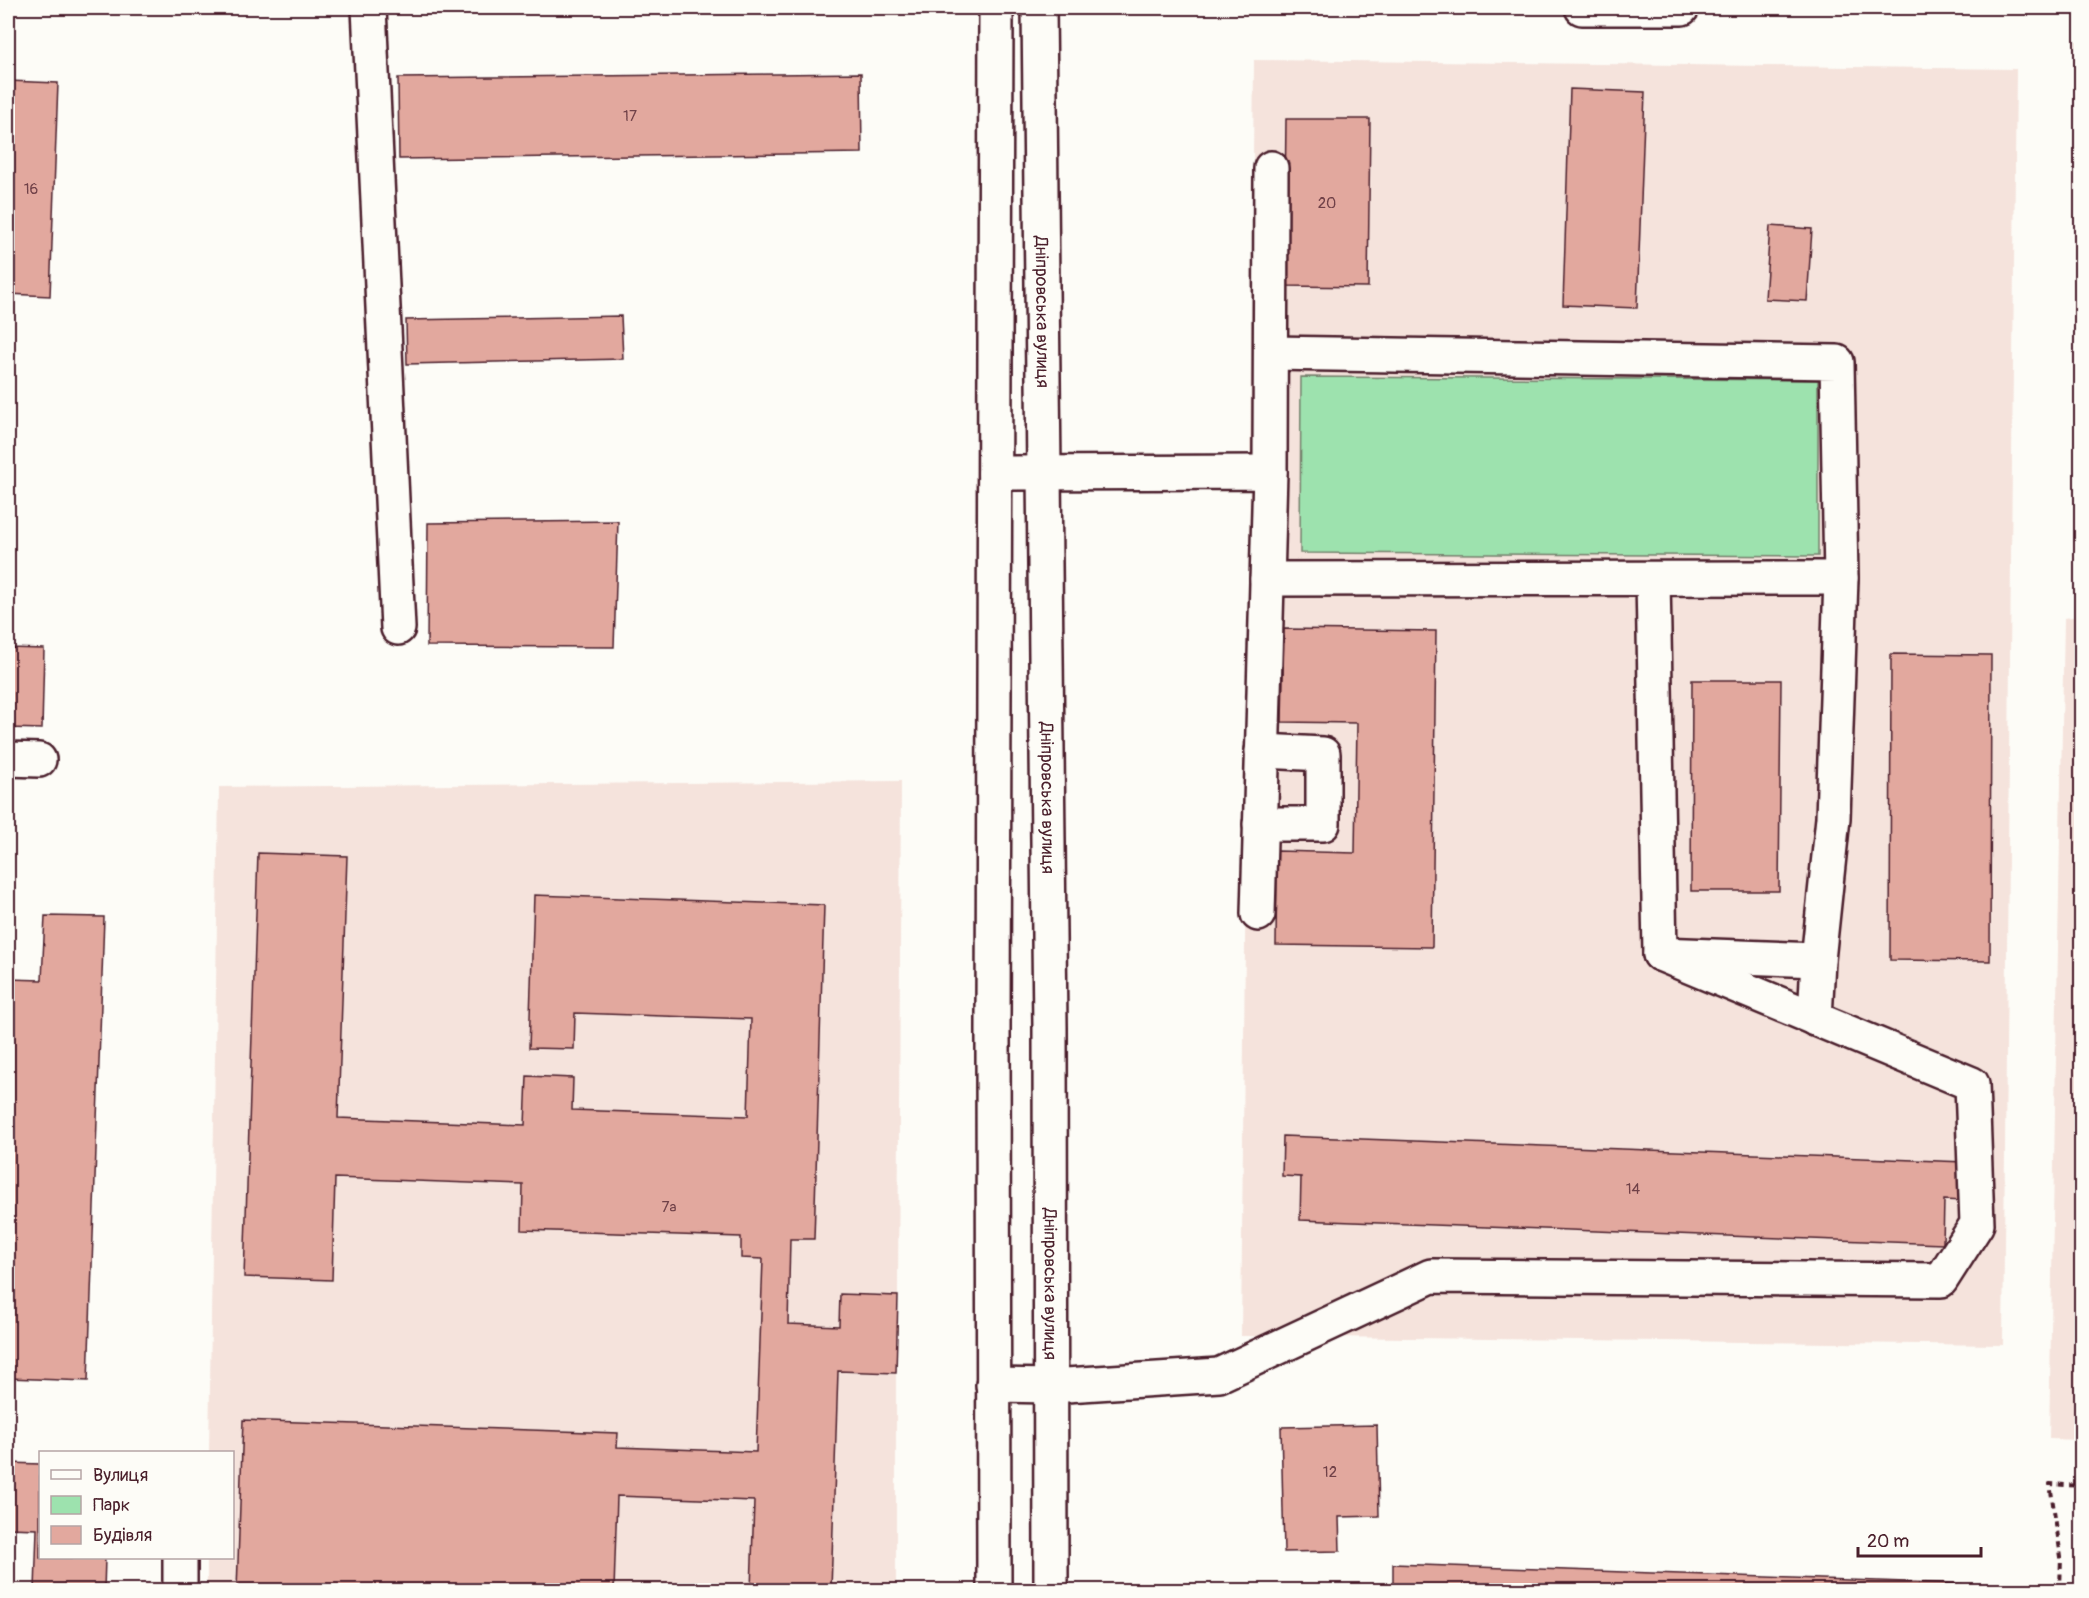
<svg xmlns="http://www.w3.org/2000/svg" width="2089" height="1598" viewBox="0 0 2089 1598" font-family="Pangolin,sans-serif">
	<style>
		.built { fill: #f5e3dc }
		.green { fill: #9de2ae; stroke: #74806c; stroke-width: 1.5 }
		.building { fill: #e2a89e; stroke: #4a1f2b; stroke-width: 1.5 }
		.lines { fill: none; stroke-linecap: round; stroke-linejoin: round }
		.minor-casing { stroke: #4a1f2b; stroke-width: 38 }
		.path { stroke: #4a1f2b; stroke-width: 4; stroke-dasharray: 6 4.5; stroke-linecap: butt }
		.minor { stroke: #fdfcf7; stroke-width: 33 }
		.labels { text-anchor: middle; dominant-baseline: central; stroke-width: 5; stroke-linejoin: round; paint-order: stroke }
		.number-label { font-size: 15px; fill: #704148 }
		.street-label { font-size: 18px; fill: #4a1f2b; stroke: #fdfcf7 }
	</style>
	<rect width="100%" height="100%" fill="#fdfcf7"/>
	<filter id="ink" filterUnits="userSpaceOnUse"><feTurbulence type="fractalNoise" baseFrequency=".0167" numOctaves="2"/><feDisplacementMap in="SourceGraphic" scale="12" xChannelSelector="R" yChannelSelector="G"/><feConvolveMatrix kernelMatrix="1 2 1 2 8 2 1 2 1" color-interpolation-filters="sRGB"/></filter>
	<g filter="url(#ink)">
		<path class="built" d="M2076 41H2082L2081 1440 2049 1439 2064 618 2080 616Z
			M1254 60 2016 69 2003 1345 1241 1336Z
			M901 781 898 1296 896 1373V1590H207V1558H232V1452H209L219 787Z"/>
		<path class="green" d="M1301 377 1818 380V556L1300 553Z"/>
		<path class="building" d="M861 73 862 153 399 159 398 78Z
			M8 81 58 83 50 296 8 294Z
			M1570 89 1645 92 1637 308 1563 305Z
			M1286 119H1370L1368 287 1284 286Z
			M1770 226 1812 229 1807 301 1765 299Z
			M8 304H13L8 453Z
			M621 316 623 359 407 364 406 320Z
			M618 521 614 647 427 646 428 523Z
			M1284 629 1436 631 1432 947 1276 945 1277 851 1355 853 1357 723 1282 722Z
			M8 648 44 649 42 729 8 728Z
			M1891 654 1991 655 1990 961 1890 960Z
			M1692 680H1781L1779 891H1691Z
			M258 853 347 856 338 1118 525 1125 527 1076 573 1078 572 1110 748 1116 751 1019 575 1013 574 1049 529 1048 534 895 824 905 814 1239H790L788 1324 839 1326 840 1294 898 1296 896 1373 838 1371 831 1590H751L754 1501 617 1496 614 1590H237L243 1420 618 1433 617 1447 756 1452 763 1259 741 1258V1237L522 1230 523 1185 335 1178 332 1280 244 1277Z
			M45 916 104 917 88 1381 8 1378V979L42 980Z
			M1283 1136 1965 1162 1963 1201 1944 1200 1943 1244 1300 1220 1301 1177 1282 1176Z
			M1377 1425 1379 1516 1339 1517 1340 1551 1284 1552 1281 1427Z
			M8 1463 40 1464V1558H105L104 1590H35L37 1529 8 1528Z
			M1393 1564 1962 1584V1590H1393Z"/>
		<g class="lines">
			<g class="minor-casing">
				<g id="minor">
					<path d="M369 8 398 628"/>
					<path id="s1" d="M1039 8 1050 1028 1051 1590"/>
					<path d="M1582 8H1682"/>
					<path d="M1271 353 1837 362 1841 578"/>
					<path d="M1270 472 1271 168"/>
					<path d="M995 473 1270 472 1258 914"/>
					<path d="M1267 579 1841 578 1833 818 1818 960 1660 954 1653 579"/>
					<path d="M8 759 39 760"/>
					<path d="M1260 824H1323V754L1262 751"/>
					<path d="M1815 1019 1818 960"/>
					<path d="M993 1385 1051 1386 1219 1375 1431 1276 1941 1280 1977 1224 1972 1084 1660 954"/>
					<path d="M180 1590V1558"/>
					<path d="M994 1590 993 1029 996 8"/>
				</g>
			</g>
			<path class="path" d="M2060 1590 2061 1557 2050 1484 2082 1486"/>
			<use href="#minor" class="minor"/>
		</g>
	</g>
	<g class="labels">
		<g class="number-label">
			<text x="630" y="116">17</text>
			<text x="31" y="189">16</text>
			<text x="1327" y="203">20</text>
			<text x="1633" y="1189">14</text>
			<text x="669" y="1207">7а</text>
			<text x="1330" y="1472">12</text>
		</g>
		<g class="street-label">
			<text stroke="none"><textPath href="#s1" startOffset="304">Дніпровська вулиця</textPath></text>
			<text stroke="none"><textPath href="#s1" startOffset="790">Дніпровська вулиця</textPath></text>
			<text stroke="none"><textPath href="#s1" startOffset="1276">Дніпровська вулиця</textPath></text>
		</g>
	</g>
	<rect width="2089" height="1598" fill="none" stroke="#fdfcf7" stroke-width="30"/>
	<rect x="15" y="15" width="2059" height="1568" fill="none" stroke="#4a1f2b" stroke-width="2" filter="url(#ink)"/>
	<rect x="39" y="1451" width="195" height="108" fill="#fdfcf7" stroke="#b5a4a5" stroke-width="1.5"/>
	<rect x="51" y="1470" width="30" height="9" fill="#fdfcf7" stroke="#b5a4a5" stroke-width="1.5"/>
	<text x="93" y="1481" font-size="18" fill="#4a1f2b">Вулиця</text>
	<rect x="51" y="1496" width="30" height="18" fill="#9de2ae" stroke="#b5a4a5" stroke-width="1.5"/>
	<text x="93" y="1511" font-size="18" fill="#4a1f2b">Парк</text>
	<rect x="51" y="1526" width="30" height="18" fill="#e2a89e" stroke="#b5a4a5" stroke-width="1.5"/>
	<text x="93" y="1541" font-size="18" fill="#4a1f2b">Будівля</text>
	<path d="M1858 1547v9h123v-9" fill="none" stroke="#4a1f2b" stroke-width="3"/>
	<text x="1867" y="1547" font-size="18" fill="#4a1f2b" stroke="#fdfcf7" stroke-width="4.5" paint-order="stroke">20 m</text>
</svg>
